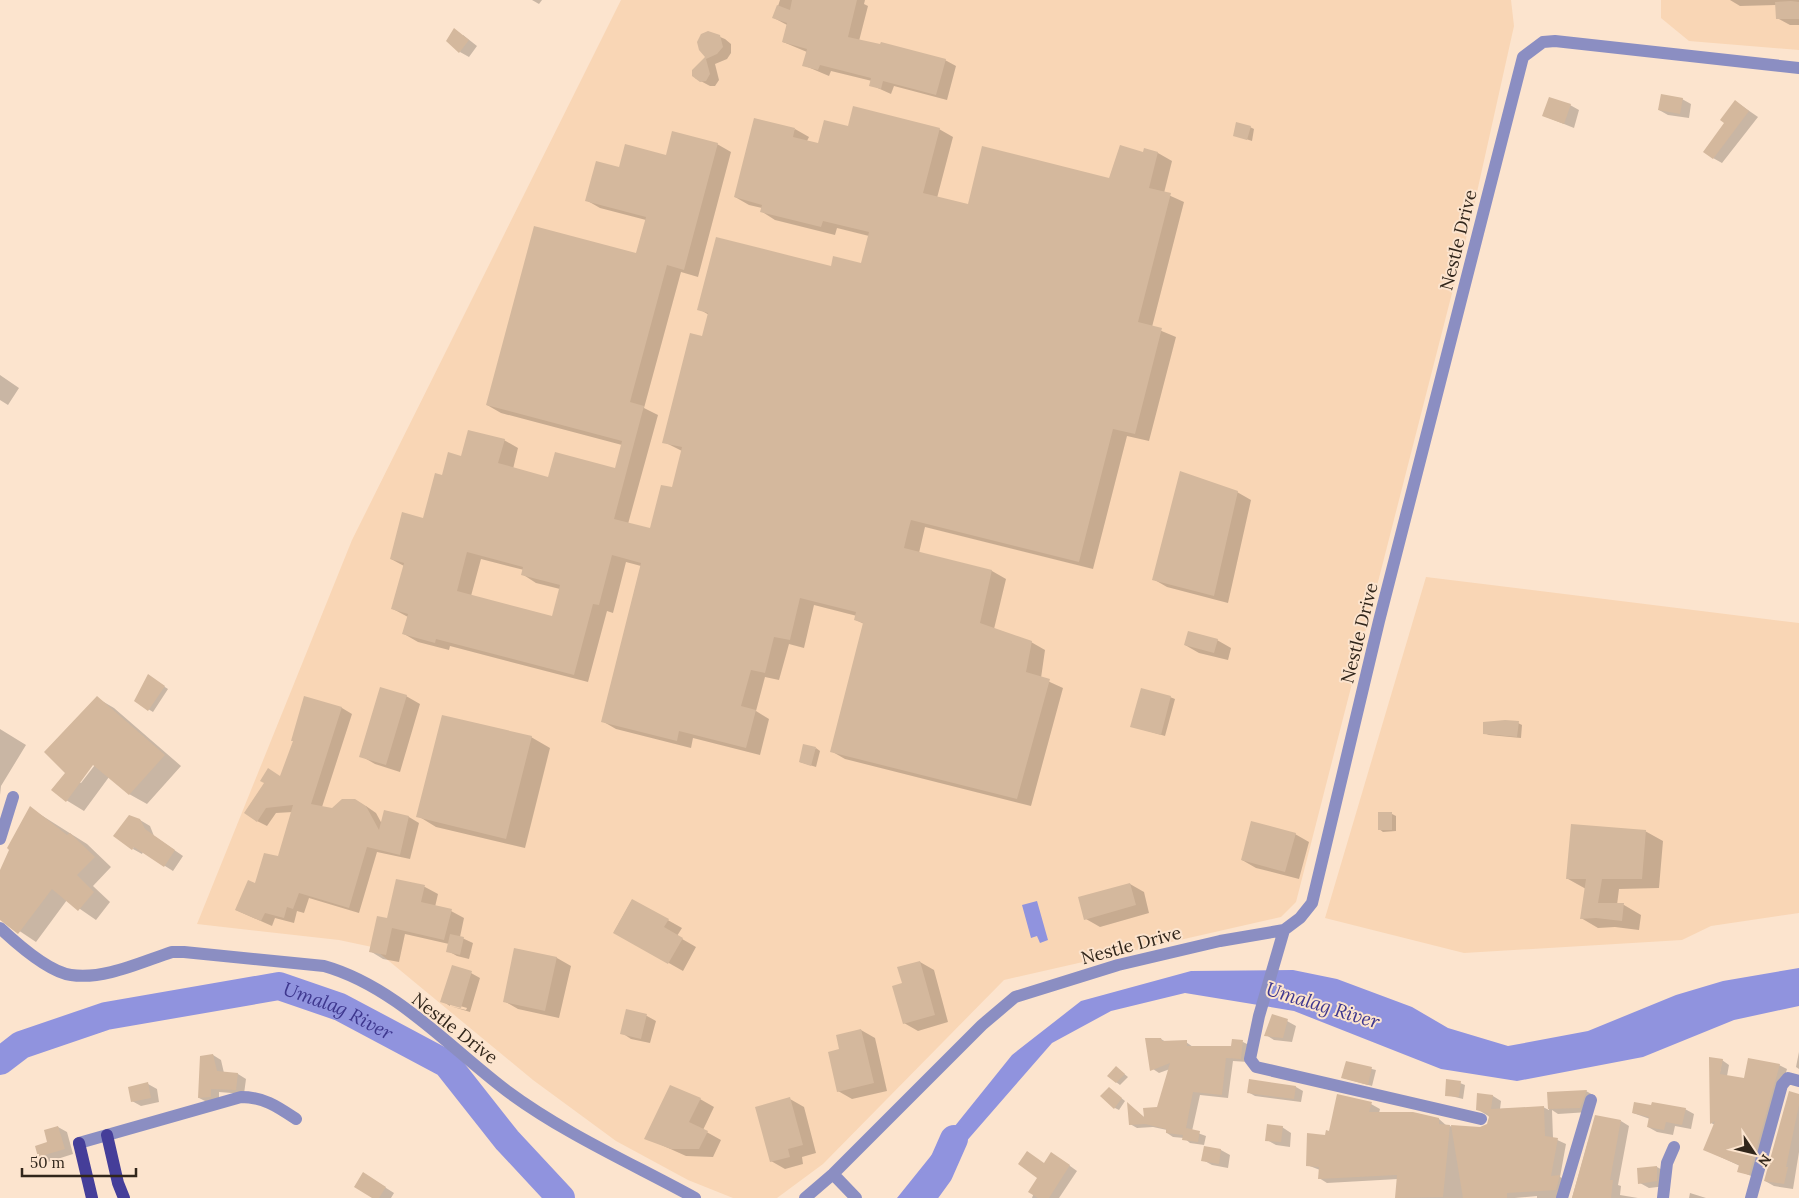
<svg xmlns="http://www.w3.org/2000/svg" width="1799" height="1198" viewBox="0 0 1799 1198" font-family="Lora,serif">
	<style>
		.built { fill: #f9d6b5 }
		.water { fill: #9093de }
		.shadow { fill: #0003; fill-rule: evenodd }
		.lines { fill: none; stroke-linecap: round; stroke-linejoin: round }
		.river { stroke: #9093de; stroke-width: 28 }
		.building { fill: #d4b89d; fill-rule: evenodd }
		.minor { stroke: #8b8ec2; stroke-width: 12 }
		.major { stroke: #453e99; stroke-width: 12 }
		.labels { text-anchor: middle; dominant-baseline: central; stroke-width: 4; stroke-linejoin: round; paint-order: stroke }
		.street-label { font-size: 18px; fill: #31261b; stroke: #fce4ce }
		.water-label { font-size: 19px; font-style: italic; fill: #3e378e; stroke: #fce4ce }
	</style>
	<rect width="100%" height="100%" fill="#fce4ce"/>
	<path class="built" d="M621 0H1511L1514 26 1471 219 1296 902 1281 917 1004 980 823 1164 777 1198H733L688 1180 616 1141 533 1080 372 947 339 940 197 924 352 540Z
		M1661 0H1799V50L1689 41 1661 18Z
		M1426 577 1799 623V913L1711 926 1682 940 1464 953 1325 918Z"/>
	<path class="water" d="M1037 901 1048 940 1040 943 1037 936 1031 938 1022 905Z
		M1799 968V1006L1734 1020 1643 1057 1517 1081 1441 1069 1294 1011 1185 993 1111 1011 1052 1043 917 1198H897L1012 1055 1081 1001 1191 971 1293 970 1337 979 1412 1007 1448 1028 1508 1046 1588 1031 1676 995 1723 981Z"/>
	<path class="shadow" d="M532 0H542L539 4Z
		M780 0H865L864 4 868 6 859 41 945 60 956 66 947 100 894 86 891 94 871 85 872 81 831 71 829 76 803 65 807 52 783 42 787 25 774 18Z
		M1730 0H1799V25H1790L1777 18 1776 5 1740 6Z
		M708 32 725 39 731 44V53L727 59 715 64 719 80 715 86H710L695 78 706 57Z
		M463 35 477 46 469 57 460 52Z
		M1682 99 1691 104 1689 118 1668 115 1659 110Z
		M1735 101 1758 117 1722 163 1713 158Z
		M1570 105 1579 110 1574 128 1544 116Z
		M849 127 939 129 953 137 937 198 969 206 1110 179 1143 154 1145 149 1158 153 1172 161 1164 193 1184 202 1152 327 1176 337 1149 441 1127 436 1093 569 925 527 919 553 992 571 1006 579 994 629 1031 642 1045 650 1041 678 1063 688 1031 806 845 759 831 751 864 624 856 620 857 616 814 605 804 648 789 644 779 680 765 677 756 711 769 719 760 755 693 738 691 748 616 729 602 721 641 566 626 562 613 613 607 611 588 682 450 646 449 650 418 642 404 634 408 617 393 609 404 566 391 559 424 519 442 477 462 458 504 440 518 448 513 469 549 478 616 470 622 445 501 413 487 405 636 255 646 220 600 208 586 200 620 168 717 144 731 152 698 277 681 272 644 408 658 415 628 524 651 530 673 489 682 451 664 442 703 337 709 315 699 309 832 268 862 264 869 236 837 228 835 235 775 220 761 211 762 208 749 205 735 197 795 129 809 137 807 141 819 144ZM481 559 524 570 522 574 536 583 560 589 553 618 471 596Z
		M1250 127 1254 129 1252 141 1234 135Z
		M0 375 19 388 8 405 0 400Z
		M1237 492 1251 500 1228 603 1167 587 1153 579Z
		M1217 640 1231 648 1228 660 1199 653 1185 645Z
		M148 676 168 689 153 712 135 701Z
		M406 696 420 704 400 772 375 764 361 756Z
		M1170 697 1175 699 1165 736 1131 726Z
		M97 698 114 708 181 766 147 804 129 794 109 777 84 811 66 800V773ZM96 760 98 761 81 783 79 782Z
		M305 698 342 708 352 714 322 807 332 810 366 806 376 813 382 824 385 811 409 817 419 823 410 859 377 852 359 913 309 898 304 913 297 911 294 923 275 918 272 926 236 910 279 857 293 812 276 813 267 826 257 821 281 777 294 741Z
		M1518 723 1522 725 1521 738 1489 735 1484 733Z
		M0 729 26 745 1 786 0 795Z
		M531 737 550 748 525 848 436 827 418 816Z
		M816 748 820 751 816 767 800 762Z
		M30 808 87 844 111 867 93 886 110 902 96 920 67 900 36 942 0 918V873Z
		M1379 814H1392L1396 816V831L1383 832 1379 829Z
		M140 820 150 826 154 836 183 856 173 871 143 852 142 854 133 849Z
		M1645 831 1663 841 1659 888 1619 889 1617 905H1624L1641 915 1639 930 1615 927 1598 928 1581 918 1586 889 1568 879Z
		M1295 834 1309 842 1299 879 1256 868 1242 860Z
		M397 881 425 887 438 894 435 907 451 911 464 918 460 937 473 943 469 959 457 956 448 951 449 944 405 934 399 962 383 959 370 951 388 920Z
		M1130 884 1144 892 1149 913 1100 927 1086 919Z
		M632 900 682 928 677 936 696 947 683 971 614 932Z
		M515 949 557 958 571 966 559 1018 518 1009 504 1001Z
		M920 962 934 970 948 1022 918 1031 904 1023V984Z
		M471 973 480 978 470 1012 450 1006 466 1010 467 1008 450 1003V1006L442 1001Z
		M627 1011 647 1016 656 1021 650 1043 631 1039 622 1033Z
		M1287 1021 1296 1026 1292 1042 1274 1040 1266 1035Z
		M861 1030 875 1038 887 1091 852 1099 838 1091 841 1050Z
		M1161 1039 1166 1042H1186L1193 1047H1232L1243 1042 1249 1045 1248 1062 1233 1061 1228 1098 1200 1095 1192 1131 1206 1136 1204 1145 1190 1143 1184 1138 1173 1137 1167 1133V1130L1153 1127 1137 1128 1130 1124 1128 1104 1145 1118 1158 1108 1170 1069 1159 1073 1153 1069Z
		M1799 1052V1069L1796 1067Z
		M213 1055 221 1060 224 1073 238 1074 246 1079 244 1094 219 1092V1101L207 1102 199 1098Z
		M1722 1060 1729 1065 1727 1076 1745 1080 1779 1065 1787 1069 1756 1178 1739 1171 1740 1166 1712 1153 1715 1125 1711 1123Z
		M1347 1063 1376 1070 1372 1086 1343 1078Z
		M1116 1067 1128 1077 1120 1085 1116 1082Z
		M1460 1083 1465 1085 1463 1099 1447 1095Z
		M148 1084 157 1089 159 1102 141 1106 132 1101Z
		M1296 1087 1303 1091 1301 1102 1255 1096 1248 1092Z
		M1109 1088 1125 1101 1119 1110 1115 1108Z
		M1586 1091 1595 1096 1589 1112 1558 1114 1552 1110 1553 1138 1566 1144 1560 1177 1568 1181 1564 1198H1537V1196L1515 1198H1396L1398 1179 1327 1183 1319 1178 1320 1170 1307 1165 1330 1132 1371 1104 1380 1109 1379 1113 1439 1119 1447 1126 1480 1128 1488 1125 1490 1117 1477 1109 1478 1094 1493 1096 1501 1101 1500 1109 1543 1107 1549 1110 1548 1093Z
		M1799 1095V1152L1793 1189 1774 1186 1765 1181Z
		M700 1099 714 1107 703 1130 721 1140 713 1157 686 1156 646 1138Z
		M790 1099 804 1107 816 1153 802 1157 803 1164 785 1169 771 1161Z
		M1685 1109 1694 1114 1691 1129 1675 1126 1673 1135 1657 1132 1648 1127 1650 1119 1633 1113Z
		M1621 1121 1629 1126 1618 1185 1621 1186 1620 1195 1638 1198H1572L1588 1142Z
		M58 1127 67 1132 73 1154 48 1162 39 1156Z
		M1282 1127 1291 1133 1290 1147 1276 1145 1267 1140Z
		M1205 1147 1221 1150 1230 1155 1228 1168 1212 1165 1203 1160Z
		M1059 1158 1077 1171 1059 1198H1032L1044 1164Z
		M1657 1167 1666 1172V1186L1649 1188 1640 1183Z
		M372 1179 394 1193 391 1198H375Z
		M1690 1193 1706 1198H1689Z"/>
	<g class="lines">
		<g class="river">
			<path id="s1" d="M0 1061 21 1045 106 1016 279 986 340 1007 447 1064 507 1140 561 1198"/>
			<path d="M921 1198 939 1173 954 1139"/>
		</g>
	</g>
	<path class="building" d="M792 0H857L848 37 880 44 881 42 946 59 936 95 883 81 881 89 869 86 871 78 820 65 818 70 802 66 807 49 782 42 787 23 772 18 777 5 790 10Z
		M1791 1 1799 2V19H1776L1775 2Z
		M454 28 469 40 459 53 446 41Z
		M708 31 720 35 723 47 717 54 706 59 710 74 706 81 700 82 692 76V70L705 57 699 50 697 42 701 34Z
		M1661 94 1683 98 1680 114 1658 110Z
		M1549 97 1571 104 1564 124 1542 116Z
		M1735 100 1749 111 1713 159 1703 152 1724 123 1720 120Z
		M853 106 940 128 923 193 968 204 982 146 1109 178 1120 145 1143 152 1144 148 1158 152 1149 188 1171 193 1138 322 1162 328 1135 434 1113 429 1079 562 911 520 908 531 904 548 992 570 980 623 1032 641 1026 672 1050 679 1017 799 830 752 863 623 854 620 856 612 800 598 790 640 774 637 765 673 751 670 741 706 756 710 746 748 679 731 677 741 601 722 641 563 612 555 599 605 593 604 574 675 436 639 435 643 402 634 408 614 391 609 404 563 390 559 402 512 423 518 435 473 442 475 448 452 461 456 468 430 505 439 498 463 548 477 555 452 615 468 622 441 486 405 534 226 636 253 646 217 585 201 596 161 619 167 625 144 666 155 672 131 718 143 684 270 667 265 630 402 644 406 614 519 650 528 661 485 672 487 682 447 662 443 690 333 702 336 708 313 697 310 716 237 831 266 833 256 861 263 869 232 823 221 821 227 760 212 762 205 734 197 754 118 795 128 793 137 818 143 824 120 848 126ZM467 552 523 567 521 575 560 585 552 616 457 591Z
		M1236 122 1251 126 1247 140 1233 136Z
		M1180 471 1238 491 1214 596 1152 580Z
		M1188 631 1218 639 1214 653 1184 645Z
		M148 674 165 686 148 711 134 701Z
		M380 687 407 695 386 765 359 757Z
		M1141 688 1171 696 1161 735 1130 727Z
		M97 696 165 755 129 795 93 765 66 802 51 790 65 773 44 752Z
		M304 696 342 707 311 804 332 808 342 799H355L366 806 379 830 384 810 409 816 400 855 367 847 349 908 299 893 293 909 287 907 284 918 265 913 261 921 235 910 248 880 255 883 264 853 278 856 293 805 266 808 257 822 244 813 264 783 260 781 268 768 280 776 293 741H291Z
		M442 715 532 736 506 839 416 817Z
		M1505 720 1519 721 1517 737 1483 734V722Z
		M803 744 816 747 811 766 799 762Z
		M30 806 67 835 70 833 95 857 77 875 94 892 78 911 52 889 18 934 0 920V870L9 850 7 848Z
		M1378 812H1392V830H1378Z
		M129 815 140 819 145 829 175 850 164 867 134 847 132 850 113 836Z
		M1251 821 1296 833 1285 872 1241 860Z
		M1571 824 1646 830 1642 879H1602L1598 903H1624L1622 921 1596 918 1580 919 1586 879H1566Z
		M396 879 425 885 421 902 452 909 444 940 392 928 386 955 369 952 377 916 387 918Z
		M1130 883 1136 905 1084 920 1078 897Z
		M632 899 669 919 664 927 683 938 668 964 613 933Z
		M450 934 464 937 460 955 446 952Z
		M514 948 557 957 545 1011 503 1002Z
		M920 961 935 1015 903 1024 892 986 902 983 897 967Z
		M452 965 472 971 461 1008 440 1002Z
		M626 1009 647 1014 641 1039 620 1034Z
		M1272 1014 1288 1019 1283 1038 1264 1036Z
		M861 1029 874 1083 837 1092 828 1052 839 1049 836 1035Z
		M1145 1038H1161L1162 1041 1187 1040V1046H1231L1232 1039 1243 1040 1241 1059 1226 1058 1222 1095 1193 1092 1186 1128 1200 1131 1198 1142 1182 1140 1183 1135 1166 1133V1129L1145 1124 1129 1125 1127 1102 1144 1117 1143 1108 1157 1107 1170 1063 1150 1071Z
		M213 1054 217 1071 238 1073 236 1090 211 1089V1097L198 1098 200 1056Z
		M1709 1057 1723 1059 1720 1074 1744 1078 1748 1058 1780 1064 1749 1175 1737 1172 1739 1165 1703 1150 1715 1121 1710 1124Z
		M1346 1061 1372 1067 1368 1085 1341 1078Z
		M1116 1066 1125 1074 1116 1083 1107 1076Z
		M1249 1079 1296 1086 1294 1099 1247 1093Z
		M1446 1079 1461 1081 1459 1097 1445 1096Z
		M148 1082 151 1098 131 1102 128 1087Z
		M670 1085 701 1098 689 1122 708 1131 699 1149H671L644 1139Z
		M1109 1087 1122 1098 1114 1109 1100 1096Z
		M1587 1090 1580 1108 1548 1109 1547 1092Z
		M1789 1091 1799 1094V1105L1786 1167H1788L1784 1184 1764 1181Z
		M1477 1093 1493 1095 1491 1109 1544 1106 1545 1136 1558 1138 1551 1176 1560 1175 1556 1190 1507 1193V1198H1463L1451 1125 1480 1127 1487 1124 1489 1117 1487 1113 1476 1110Z
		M1337 1094 1372 1102 1369 1112H1413L1439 1118V1124L1450 1125 1443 1197 1395 1198 1397 1175 1318 1179 1319 1167 1306 1166 1307 1133 1325 1135 1326 1130 1329 1131Z
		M790 1097 803 1145 788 1149 790 1157 770 1162 755 1107Z
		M1634 1102 1651 1105 1652 1102 1686 1108 1682 1125 1666 1122 1664 1130 1647 1127 1649 1117 1632 1113Z
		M1595 1115 1621 1120 1610 1180H1613L1611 1198H1572Z
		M1267 1124 1283 1126 1281 1142 1265 1141Z
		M58 1126 65 1149 38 1157 35 1146 47 1142 44 1130Z
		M1204 1146 1221 1149 1219 1164 1201 1161Z
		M1027 1151 1044 1163 1051 1152 1070 1165 1049 1198H1038L1028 1192 1037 1178 1018 1164Z
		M1657 1166V1181L1638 1184 1637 1168Z
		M363 1172 386 1187 379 1198H372L354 1187Z"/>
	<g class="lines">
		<path class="minor" d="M0 839 13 797
			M0 928C16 943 49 972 71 975 104 980 141 962 172 952H184L324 966C395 986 450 1048 507 1091 565 1134 633 1164 695 1198
			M1284 930 1259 1016 1250 1059 1256 1067 1481 1119
			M79 1143 241 1097C264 1097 278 1107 296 1119
			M833 1174 856 1198
			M805 1198 833 1174 982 1025 1015 997 1118 965 1220 941 1284 930 1300 918 1312 903 1379 621 1523 57 1543 42 1555 41 1799 68
			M1562 1198 1591 1100
			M1663 1198 1667 1163 1674 1147
			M1751 1198 1782 1085 1788 1078 1799 1081"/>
		<path class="major" d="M107 1135 118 1183 124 1198
			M79 1143 92 1198"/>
	</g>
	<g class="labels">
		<g class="street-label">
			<text transform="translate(1458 240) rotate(-76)">Nestle Drive</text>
			<text transform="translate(1359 633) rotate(-76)">Nestle Drive</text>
			<text transform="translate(1131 945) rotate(-15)">Nestle Drive</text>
			<text transform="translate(455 1028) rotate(38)">Nestle Drive</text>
		</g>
		<g class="water-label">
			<text transform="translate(1323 1005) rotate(17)">Umalag River</text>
			<text stroke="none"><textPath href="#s1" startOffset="356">Umalag River</textPath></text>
		</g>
	</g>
	<g transform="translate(1754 1153) rotate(125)" stroke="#fce4ce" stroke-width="4" paint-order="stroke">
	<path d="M0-4L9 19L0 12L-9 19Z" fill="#31261b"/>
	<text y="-8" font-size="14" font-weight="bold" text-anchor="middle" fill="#31261b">N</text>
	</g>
	<path d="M22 1168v8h114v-8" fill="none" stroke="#31261b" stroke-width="2.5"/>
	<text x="30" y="1168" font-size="15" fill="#31261b" stroke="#fce4ce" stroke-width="4" paint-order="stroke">50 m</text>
</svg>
